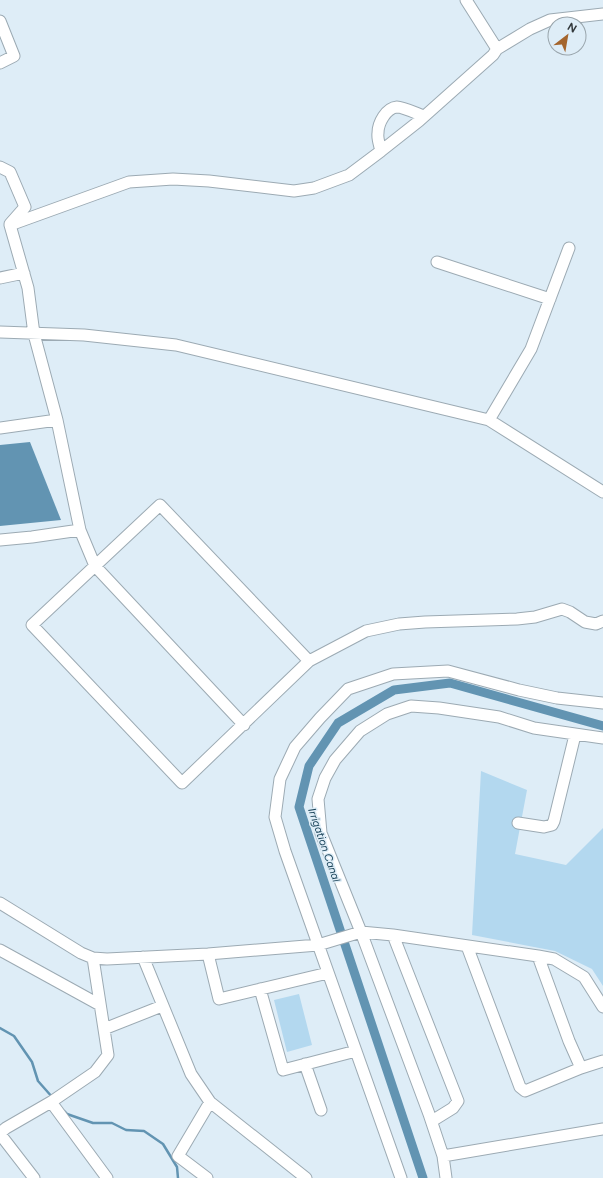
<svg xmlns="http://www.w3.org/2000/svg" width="603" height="1178" viewBox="0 0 603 1178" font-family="Figtree,sans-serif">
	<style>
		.green { fill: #b3d8ef }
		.water { fill: #6294b2 }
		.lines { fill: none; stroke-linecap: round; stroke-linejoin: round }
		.stream { stroke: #6294b2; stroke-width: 2.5 }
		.canal { stroke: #6294b2; stroke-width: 9 }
		.minor-casing { stroke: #9caab3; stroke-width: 13 }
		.minor { stroke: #fff; stroke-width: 11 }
		.labels { text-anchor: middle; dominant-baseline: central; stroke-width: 3; stroke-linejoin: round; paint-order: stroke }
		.water-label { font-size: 11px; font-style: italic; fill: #153f55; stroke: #deedf7 }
	</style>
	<rect width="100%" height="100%" fill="#deedf7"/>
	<path class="green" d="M481 771 527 790 515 854 566 865 603 828V986L592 969 555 951 472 935Z
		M299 994 312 1045 287 1052 274 1000Z"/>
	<path class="water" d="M30 442 61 520 0 526V445Z"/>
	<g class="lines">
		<path class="stream" d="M0 1028 14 1036 32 1062 38 1081 53 1098
			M64 1111 67 1114 93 1123H112L126 1130 144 1131 163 1144 177 1167 178 1178"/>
		<path class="canal" d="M423 1178 299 807 309 766 338 723 394 690 450 683 603 726"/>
		<g class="minor-casing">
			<path id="minor" d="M466 0 497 49
				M0 21 14 56 0 63
				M381 151C380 146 377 139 378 133 378 123 386 108 397 107 403 107 418 114 424 116
				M0 167 10 172 25 207 10 224
				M10 225 129 182 173 179 209 181 294 191 314 188 349 175 381 151 419 121 493 55 497 49 530 29 550 20 603 14
				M10 225 28 288 34 334 57 420 80 530 95 566 244 725
				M437 262 550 299
				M0 278 24 273
				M0 332 84 335 176 345 489 420 603 492
				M489 420 531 349 569 248
				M0 428 57 420
				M160 505 309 661 182 783 32 625Z
				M0 540 32 537 80 530
				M309 661 366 631 399 624 425 622 517 619 535 617 562 609 570 612 585 622 596 624 603 621
				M518 823 544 827 552 825 554 821 575 735
				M0 903 81 953 93 958 107 959 208 954 318 945 361 932 393 935 538 956 554 959 584 977 603 1007
				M393 935 458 1101 453 1108 432 1121
				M467 946 520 1087 525 1091 581 1068 603 1061
				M0 950 100 1005
				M208 954 219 999 328 973
				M538 956 569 1041 581 1068
				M143 957 191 1074 210 1102 306 1178
				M260 989 283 1070 356 1051
				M104 1029 162 1006
				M305 1064 321 1110
				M51 1102 107 1178
				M0 1133 6 1128 51 1102 95 1072 108 1055 93 958
				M0 1134 34 1178
				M443 1156 603 1129
				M207 1178 178 1156 210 1102
				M401 1178 285 851 275 817 280 779 295 747 320 718 348 689 393 674 448 671 519 690 557 698 603 703
				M446 1178 443 1156 429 1114 361 932 321 833 318 799 325 778 335 760 360 731 387 714 411 706 439 708 499 717 534 728 603 738"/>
		</g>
		<use href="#minor" class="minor"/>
	</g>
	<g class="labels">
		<g class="water-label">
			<text transform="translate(324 845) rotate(71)">Irrigation Canal</text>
		</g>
	</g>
	<g transform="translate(567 36) rotate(31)"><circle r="19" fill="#deedf7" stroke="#99a5ac"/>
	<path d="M0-3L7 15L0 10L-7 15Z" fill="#a4652d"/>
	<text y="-6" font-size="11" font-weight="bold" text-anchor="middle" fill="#32383b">N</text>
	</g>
</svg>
